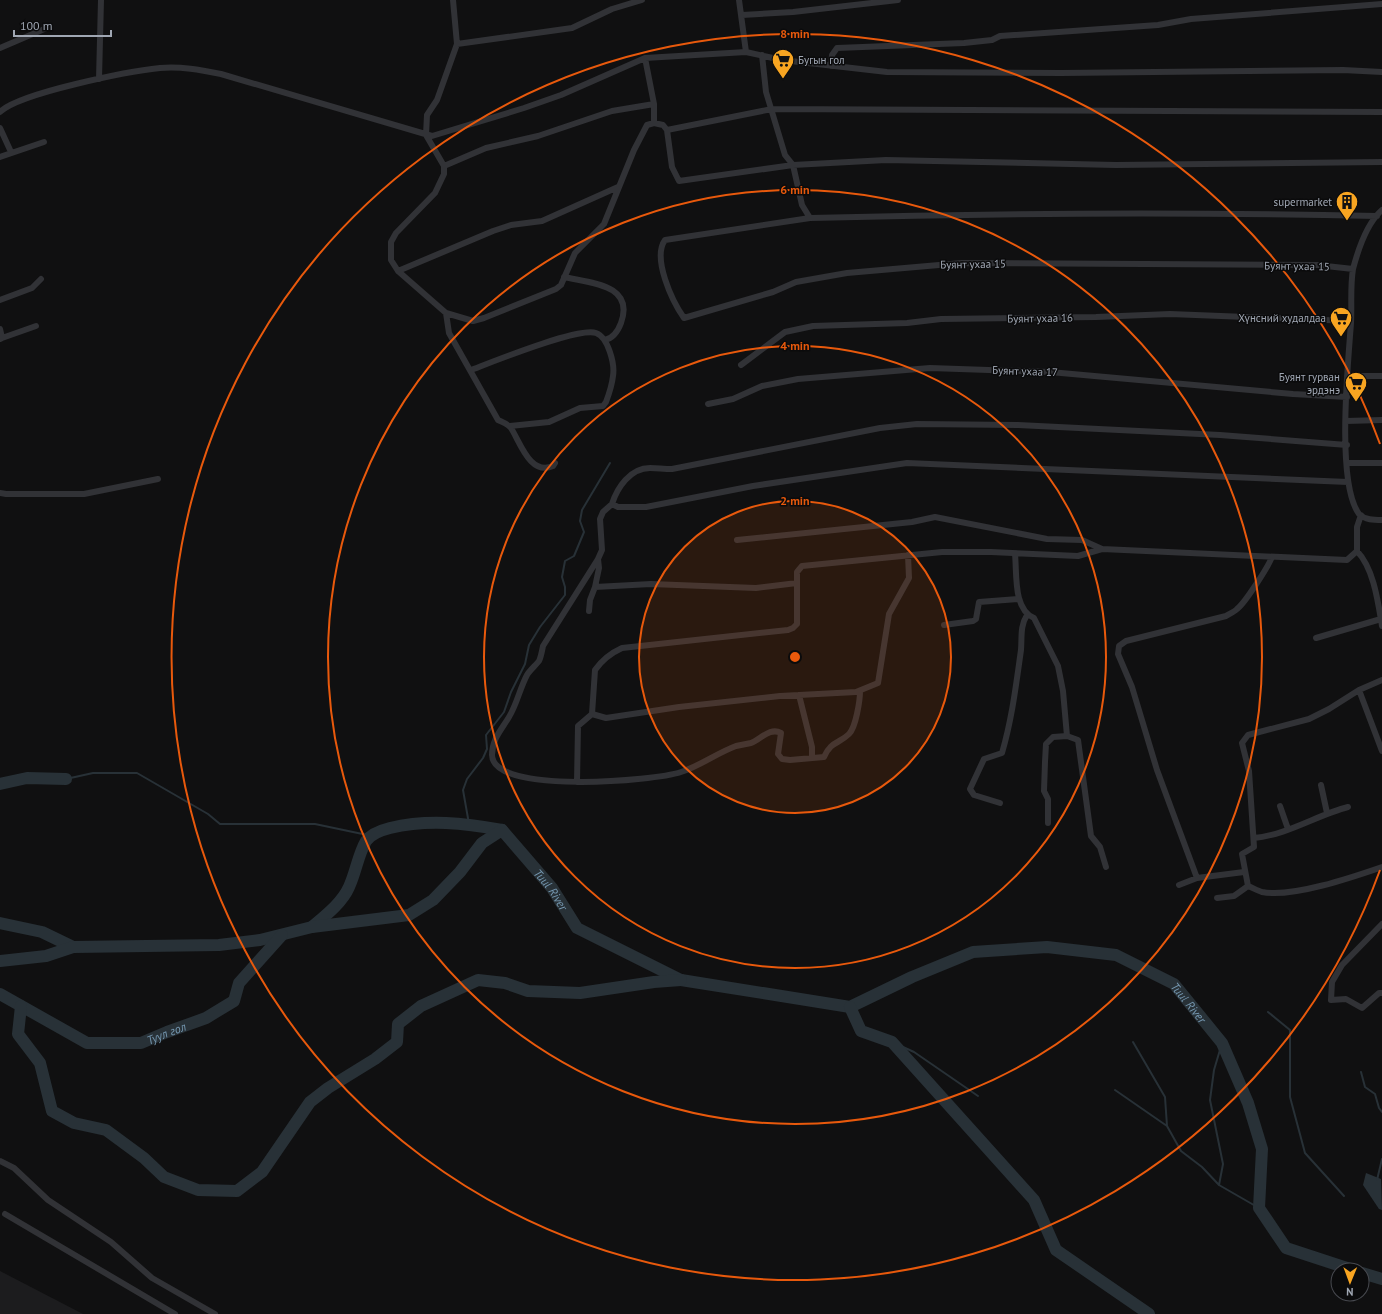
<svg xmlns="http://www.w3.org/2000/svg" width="1382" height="1314" viewBox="0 0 1382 1314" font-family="'PT Sans',sans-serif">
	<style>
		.built { fill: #1c1c1e }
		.water { fill: #283137 }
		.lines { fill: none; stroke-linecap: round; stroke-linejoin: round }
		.stream { stroke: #283137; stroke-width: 2 }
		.river { stroke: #283137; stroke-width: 12 }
		.street { stroke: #313236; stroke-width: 6 }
		.ring { fill: none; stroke: #e8590c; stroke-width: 2 }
		.labels { text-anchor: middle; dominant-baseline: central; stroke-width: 3; stroke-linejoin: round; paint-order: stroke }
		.poi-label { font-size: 11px; fill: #a0a7b3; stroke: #0b0b0c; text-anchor: end }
		.street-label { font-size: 11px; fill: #a0a7b3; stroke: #0b0b0c }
		.water-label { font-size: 12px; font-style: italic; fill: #7597b0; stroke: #0b0b0c }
		.centre { fill: #e8590c; stroke: #0b0b0c; stroke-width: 2 }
		.ring-label { font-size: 12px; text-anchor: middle; font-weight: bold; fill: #e8590c; stroke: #0b0b0c; stroke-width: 3; stroke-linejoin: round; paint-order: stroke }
	</style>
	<rect width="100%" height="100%" fill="#101011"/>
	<path class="built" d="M0 1271 83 1314H0Z"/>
	<path class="water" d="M1366 1173 1381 1179 1382 1210 1379 1209 1363 1185Z"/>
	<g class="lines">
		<path class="stream" d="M66 779 93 773H137L208 814 220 824H315L372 836
			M469 824 463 790 467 779 483 758 487 749 486 735 504 712 511 692 525 664 529 645 540 627 565 595V587L562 577 565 561 574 556 584 532 580 521 582 510 610 463
			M1268 1012 1290 1030V1097L1305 1153 1344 1196
			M892 1042 914 1052 978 1096
			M1133 1042 1165 1097 1167 1126
			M1222 1043 1214 1070 1210 1100 1223 1164 1219 1185 1259 1208
			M1361 1072 1365 1087 1375 1094 1379 1108 1382 1112
			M1115 1090 1167 1126 1181 1151 1202 1167 1219 1185
			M1377 1180 1382 1159"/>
		<g class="river">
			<path d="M0 784 27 778 66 779"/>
			<path d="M0 923 42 932 73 947"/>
			<path d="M312 927C325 916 342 903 349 887 356 872 358 855 366 841 371 834 382 830 390 828 428 819 464 823 502 830"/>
			<path id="s1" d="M0 961 46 956 73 947 219 945 260 940 312 927 409 915 433 900 460 872 482 843 502 830 552 888 577 928 681 980 850 1007 912 977 973 952 1047 947 1116 955 1174 984 1222 1043 1248 1103 1262 1149 1259 1208 1286 1248 1353 1270"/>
			<path id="s2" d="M0 994 87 1043H141L167 1032 206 1018 234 1001 239 983 282 935"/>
			<path d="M21 1006 18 1034 40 1063 52 1111 74 1123 106 1130 144 1158 164 1177 198 1190 237 1191 262 1172 310 1102 328 1088 375 1059 397 1042 398 1024 421 1006 478 980 505 983 528 991 580 993 654 982 681 980"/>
			<path d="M850 1007 861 1031 892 1042 1034 1200 1056 1250 1149 1314"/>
			<path d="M1362 1273 1382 1279"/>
		</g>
		<path class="street" d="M453 0 457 44 437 100 427 115 426 135 444 166V174L435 193 396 233 391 242V260L398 271 446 313 473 321 484 318 556 289 561 285 575 253 604 224 634 150 647 125 654 123V104L645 58
			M739 0 746 52
			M742 15 793 12 898 0
			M457 44 572 28 612 9 642 0
			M0 48 49 27
			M762 55 766 92 785 155 793 165 802 205 810 218C999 213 1188 212 1377 216
			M831 66 832 55 837 48 964 43 992 40 1000 36 1158 25 1191 19 1382 4
			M99 79 101 0
			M0 112C19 93 130 71 160 68 180 66 201 70 221 74L432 136 524 108 561 95 645 58 746 52 782 60 887 72 1061 73 1343 70 1382 72
			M654 123 663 125 667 130 772 109 1382 112
			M0 128 11 152
			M667 130 672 167 679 181 793 165 886 160 1116 165 1382 162
			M0 157 44 142
			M444 166 486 148 538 136 612 111 654 104
			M1382 210C1367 223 1358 250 1353 269 1350 287 1352 305 1351 323 1348 364 1336 483 1359 514 1365 520 1374 520 1382 520
			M810 218 665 240C652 258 672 301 684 318L773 292 796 282 847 273 962 263 1317 265 1353 269
			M398 271 493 231 511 225 542 221 618 187
			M564 277C590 283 635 284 621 323 618 331 614 338 605 340
			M0 300 32 288 41 279
			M446 313 449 333 498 420C502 422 508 424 511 428 520 442 530 476 553 466L555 463
			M0 329 2 338 0 339
			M2 338 36 326
			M741 365 785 332 813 326 907 323 941 319 1096 317 1170 314 1351 321
			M471 370C492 362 578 327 596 333 608 337 615 364 613 376 612 385 609 394 606 402L603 406 580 408 549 422 510 426
			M1347 376H1382
			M708 404 733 399 762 386 798 379 930 368 1050 372 1293 394 1347 397
			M1346 421 1382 420
			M1347 445 1220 435 1018 425 917 424 880 428 672 469C664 469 657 468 650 468 630 468 617 488 612 504L618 507H646L753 486 907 463 1348 482
			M1347 463H1382
			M0 493 6 494H84L158 479
			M737 540 912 522 935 517 1047 539 1082 540 1102 549
			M1357 551C1374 569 1378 602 1382 626
			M1015 554C1017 574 1013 609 1034 618L1058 666 1063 691 1067 736
			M598 559 543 646C542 651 541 657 539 661 535 666 530 670 527 675 520 688 517 704 509 717 502 729 492 739 492 755 493 795 655 781 681 772 700 766 717 753 736 746 741 745 746 744 751 743 761 739 770 727 781 733L778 754 782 759 790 760 824 757C831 741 839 744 849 734 856 727 860 700 860 691
			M595 587 651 584 756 588 797 583
			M589 611 590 600 595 587 599 568 598 559 602 550 600 519 603 512 612 504
			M944 625 973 621 976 619 979 602 1019 599
			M1316 638 1381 619
			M1359 690 1382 751
			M799 695 812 747V757
			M592 714 606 718 679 707 780 696 856 692 878 683 889 614 909 578 908 555
			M577 782 578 726 592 714 595 670C602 660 611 653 622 648L788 630 793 628 797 624V572L802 566 942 552H991L1078 556 1102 549 1347 560 1357 551V527L1361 515
			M1321 785 1327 813
			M1000 803 974 795 970 789 984 759 1002 753C1012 719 1016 685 1021 650 1022 637 1020 626 1027 615
			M1280 806 1288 829
			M1048 823V799L1044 791 1045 762 1046 744 1053 737 1067 736 1078 740 1091 836 1100 847 1106 867
			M1254 838C1287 835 1317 815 1348 807
			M1197 878 1157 770 1132 687 1118 654 1119 646 1126 641 1226 616C1229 614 1234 612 1237 609 1245 603 1268 567 1272 557
			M1179 885 1197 878 1244 872
			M1248 886 1242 854 1254 847 1249 771 1242 743 1248 735 1309 719 1329 709 1359 690 1382 680
			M1248 886C1253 888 1258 891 1262 892 1292 898 1353 877 1382 867
			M1217 898 1234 896 1248 886
			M1382 924 1342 965 1332 982 1331 1000 1346 999 1362 1008 1379 993H1382
			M0 1161 14 1168 48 1200 111 1242 152 1278 215 1314
			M5 1214 175 1314"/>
	</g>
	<circle cx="795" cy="657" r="156" fill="#e8590c" fill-opacity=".12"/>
	<g class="ring">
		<circle cx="795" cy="657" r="156"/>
		<circle cx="795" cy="657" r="311"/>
		<circle cx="795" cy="657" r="467"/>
		<path d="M1380 870A623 623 0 1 1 1380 444"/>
	</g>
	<defs>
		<g id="supermarket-pin" transform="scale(1.15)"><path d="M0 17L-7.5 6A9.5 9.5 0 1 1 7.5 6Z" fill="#f8a521" stroke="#0b0b0c"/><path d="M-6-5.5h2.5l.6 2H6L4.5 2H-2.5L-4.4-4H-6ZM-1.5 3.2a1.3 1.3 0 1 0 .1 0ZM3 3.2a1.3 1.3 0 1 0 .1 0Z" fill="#111"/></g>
		<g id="building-pin" transform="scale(1.15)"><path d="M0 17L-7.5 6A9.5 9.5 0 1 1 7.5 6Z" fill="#f8a521" stroke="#0b0b0c"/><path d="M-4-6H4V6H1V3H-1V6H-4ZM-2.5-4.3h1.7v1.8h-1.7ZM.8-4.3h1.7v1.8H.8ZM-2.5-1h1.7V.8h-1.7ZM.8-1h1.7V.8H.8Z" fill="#111"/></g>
	</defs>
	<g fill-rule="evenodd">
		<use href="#supermarket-pin" x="783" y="60"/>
		<use href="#building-pin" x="1347" y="202"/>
		<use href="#supermarket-pin" x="1341" y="318"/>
		<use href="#supermarket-pin" x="1356" y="383"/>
	</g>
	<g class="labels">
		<g class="poi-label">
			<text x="798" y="60" text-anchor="start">Бугын гол</text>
			<text x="1332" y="202">supermarket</text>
			<text x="1326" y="318">Хүнсний худалдаа</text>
			<text x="1340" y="377">Буянт гурван<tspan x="1340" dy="13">эрдэнэ</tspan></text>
		</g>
		<g class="street-label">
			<text transform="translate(973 264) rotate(-1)">Буянт ухаа 15</text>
			<text transform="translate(1297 266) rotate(1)">Буянт ухаа 15</text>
			<text transform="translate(1040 318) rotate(-1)">Буянт ухаа 16</text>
			<text transform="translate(1025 371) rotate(2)">Буянт ухаа 17</text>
		</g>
		<g class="water-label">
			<text stroke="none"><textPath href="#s1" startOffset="618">Tuul River</textPath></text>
			<text stroke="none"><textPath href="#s1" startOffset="1319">Tuul River</textPath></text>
			<text stroke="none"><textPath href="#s2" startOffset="181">Туул гол</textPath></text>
		</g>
	</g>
	<circle cx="795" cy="657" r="6" class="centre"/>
	<g class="ring-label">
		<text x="795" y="38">8 min</text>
		<text x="795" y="194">6 min</text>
		<text x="795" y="350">4 min</text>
		<text x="795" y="505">2 min</text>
	</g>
	<g transform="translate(1350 1282) rotate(181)"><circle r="19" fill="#0b0b0c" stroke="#47494f"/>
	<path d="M0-3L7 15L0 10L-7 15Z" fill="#f8a521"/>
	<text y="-6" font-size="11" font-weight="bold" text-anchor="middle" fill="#a0a7b3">N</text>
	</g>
	<path d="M14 30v6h97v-6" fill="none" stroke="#a0a7b3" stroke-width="2"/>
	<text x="20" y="30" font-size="12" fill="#a0a7b3" stroke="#0b0b0c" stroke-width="3" paint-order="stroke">100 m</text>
</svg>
